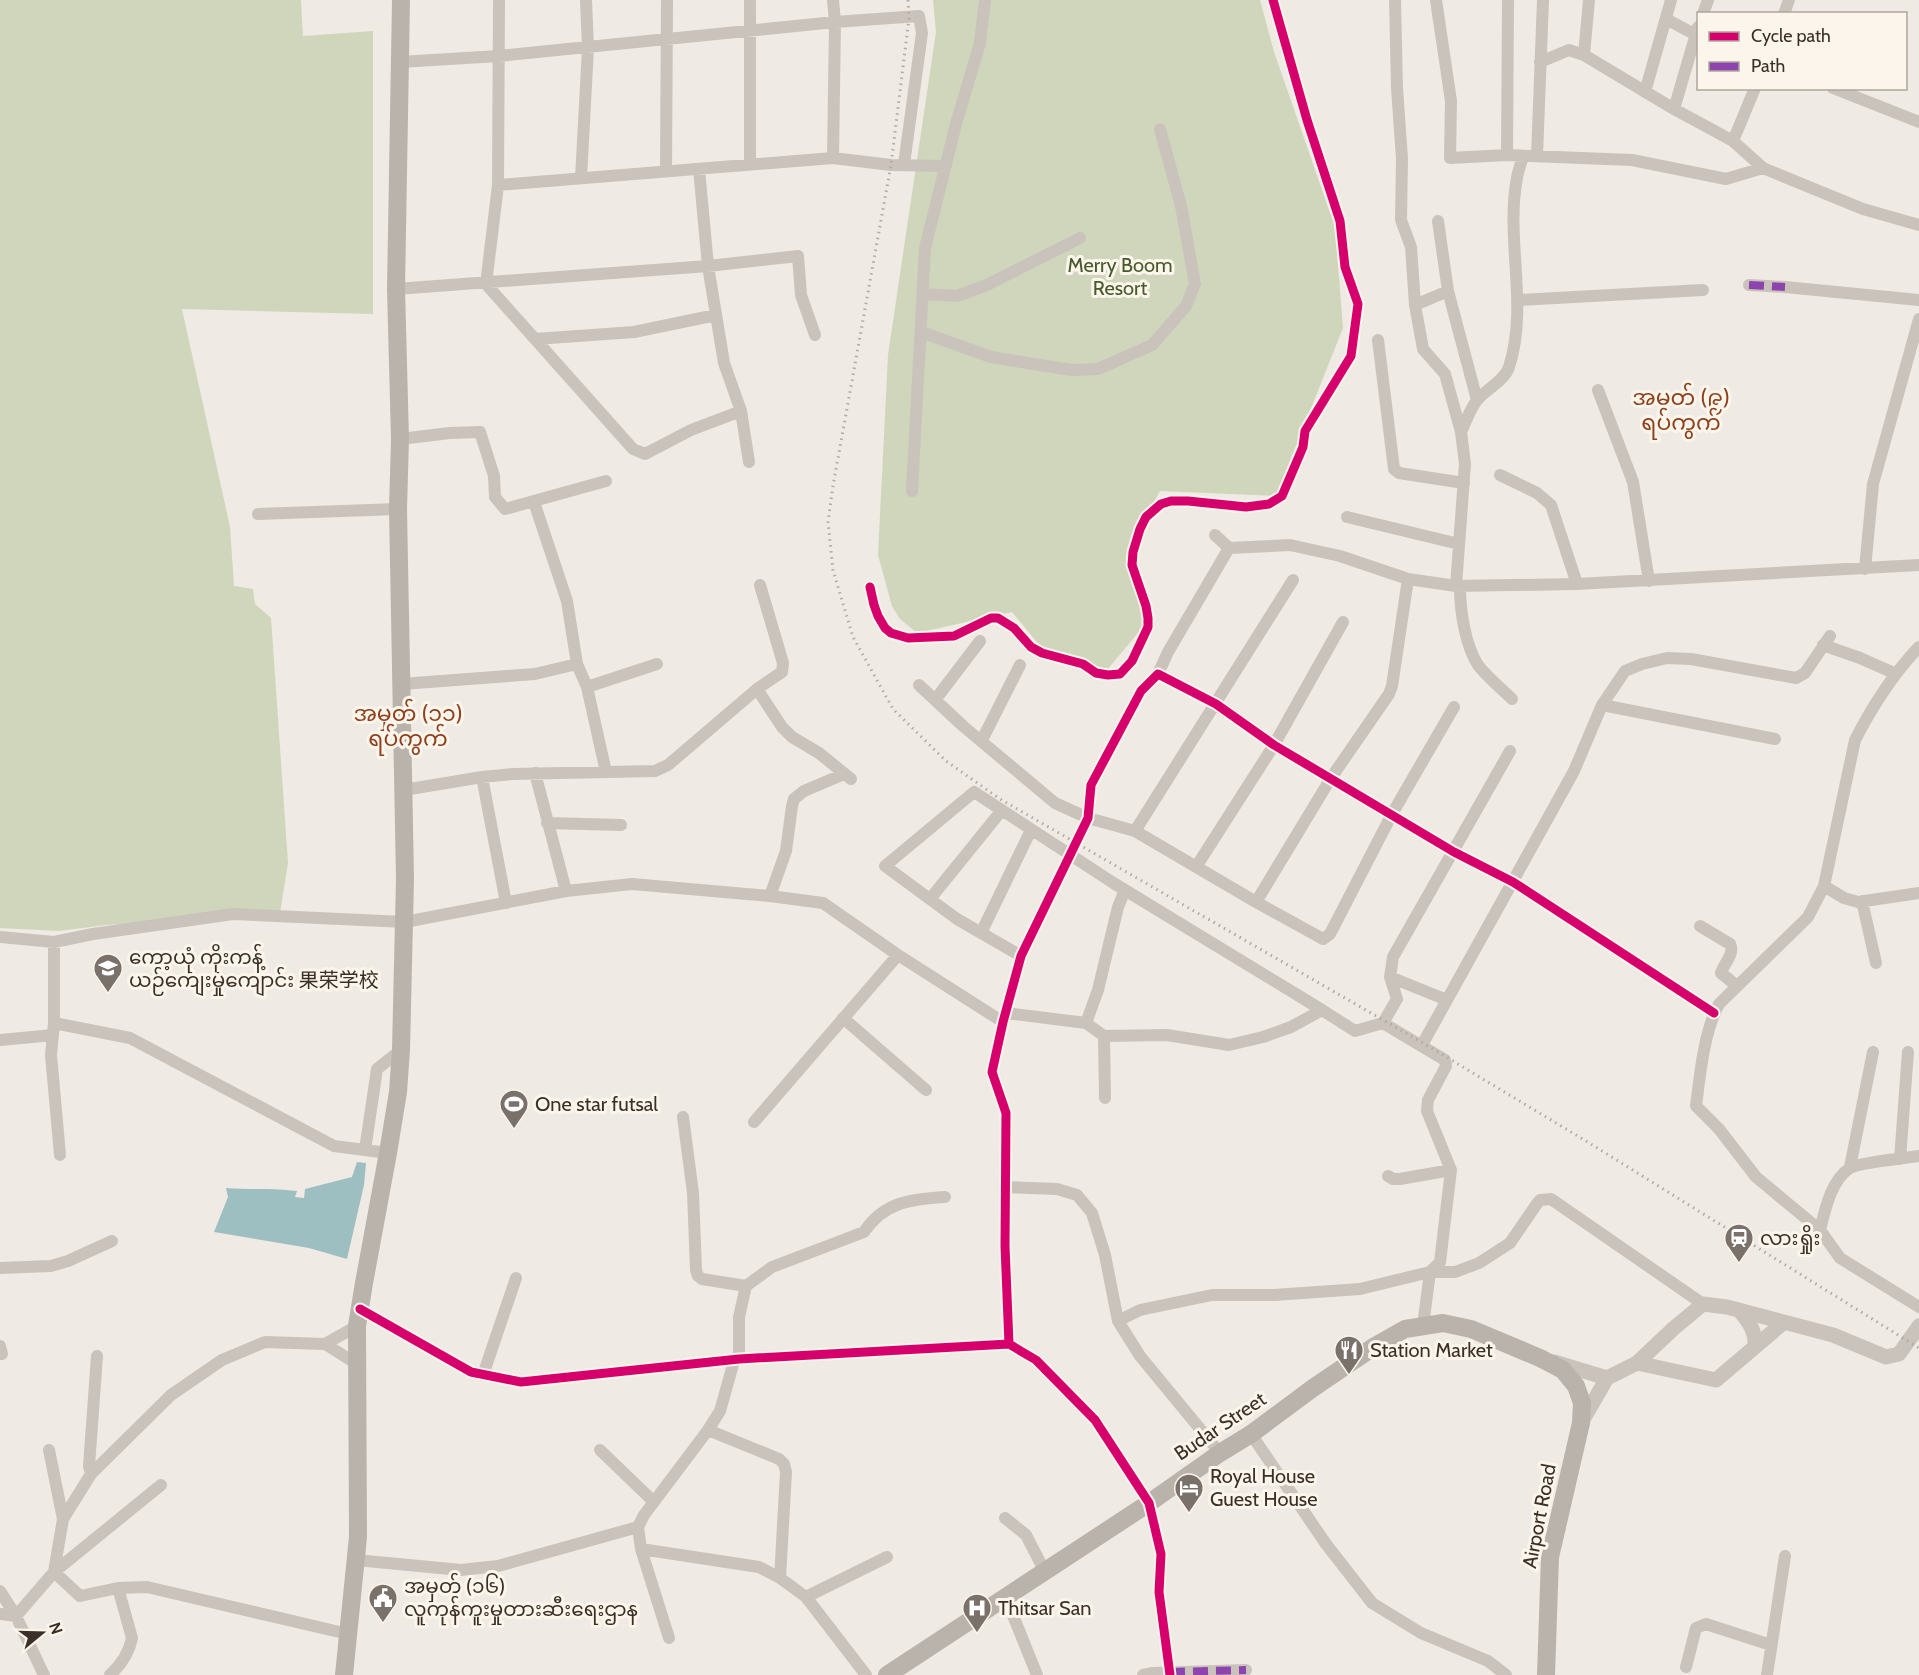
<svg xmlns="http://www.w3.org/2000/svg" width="1919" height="1675" viewBox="0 0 1919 1675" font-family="Cabin,'Noto Sans SC','Noto Sans Myanmar',sans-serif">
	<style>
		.green { fill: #cfd6bc }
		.water { fill: #9ebfc1 }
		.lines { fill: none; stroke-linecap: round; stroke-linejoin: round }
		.minor { stroke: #c9c3bc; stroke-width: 12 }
		.tertiary { stroke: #c9c3bc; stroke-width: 15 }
		.secondary { stroke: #b9b3ac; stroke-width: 18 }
		.rail { stroke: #b1aba6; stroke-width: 3; stroke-dasharray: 1.5 4.5; stroke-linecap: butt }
		.quiet { stroke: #8e44ad; stroke-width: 8; stroke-dasharray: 15 8; stroke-linecap: butt }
		.cycleway-casing { stroke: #fbf5eb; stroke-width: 13 }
		.cycleway { stroke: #d6006c; stroke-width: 9 }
		.labels { text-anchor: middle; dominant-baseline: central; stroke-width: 6; stroke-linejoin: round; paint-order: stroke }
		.park-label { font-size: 20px; fill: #465a2b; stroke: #fbf5eb }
		.poi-label { font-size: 20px; fill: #3a3029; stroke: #fbf5eb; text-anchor: start }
		.street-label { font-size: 20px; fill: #3a3029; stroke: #fbf5eb }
		.quarter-label { font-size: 22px; fill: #8f401d; stroke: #fbf5eb }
	</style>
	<rect width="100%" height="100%" fill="#efeae3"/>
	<path class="green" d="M0 0H301L303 36 373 31V314L182 309 230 527 234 586 253 589 255 604 271 618 288 863 280 913 106 925 59 931 0 928Z
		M933 0H1260L1274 52 1335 227 1343 328 1276 496 1160 491 1136 535 1143 627 1107 670 1041 647 1012 612 917 633 900 619 892 606 878 555 888 355 936 32Z"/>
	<path class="water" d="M357 1162 366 1163 364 1185 347 1259 309 1248 214 1232 228 1197 226 1188C250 1190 273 1188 297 1191L295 1197 304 1198 305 1189 352 1177Z"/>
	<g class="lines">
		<path class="minor" d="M499 0 498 185 486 284 633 449 645 454 691 430 741 411
			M1395 0 1397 88 1402 159 1401 220 1411 247 1415 305 1448 291
			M1436 0 1451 101 1450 158 1507 155
			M1508 0 1507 155 1632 160 1726 179 1763 168
			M1589 0 1584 55 1674 109 1733 141 1763 168 1863 209 1919 225
			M1703 14 1708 0
			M1784 14 1789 0
			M1666 19 1698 36
			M400 62 499 56 835 22 919 16 922 33 904 164
			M1540 62 1569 50 1584 55
			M1833 88 1919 122
			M1645 92 1671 0
			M1674 109 1698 27
			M1733 141 1755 88
			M1537 156 1543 0
			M833 158 835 22 833 0
			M750 164V0
			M699 169 708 266 724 363 741 411 749 462
			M666 171 667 0
			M581 178 588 48 586 0
			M498 185 833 158 891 165 946 166
			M1438 221 1448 291 1477 400
			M1749 285 1785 287 1919 300
			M396 289 708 266 798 256 801 295 815 335
			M923 294 957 296 987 285 1080 238
			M1518 300 1703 290
			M1415 305 1423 349 1445 374 1461 432 1465 464 1456 586 1577 584 1919 565
			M921 332 991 357 1071 370 1098 369 1152 345 1186 306 1195 284 1181 206 1160 129
			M535 339 634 332 716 315
			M1378 340 1394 469 1399 473 1464 483
			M1598 390 1633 482 1649 581
			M1461 432C1466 422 1470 408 1478 399 1487 389 1505 380 1509 367 1529 306 1505 239 1517 178 1518 171 1521 164 1523 156
			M400 439 450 433 480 432 494 476 495 497 505 509 606 481
			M1500 475 1537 493 1551 505 1577 584
			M912 491 925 248 956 124 980 43 985 0
			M534 502 567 601 577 664 587 687 606 772
			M258 514 398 509
			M1347 517 1459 544
			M1215 535 1229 548 1290 545 1340 556 1408 579 1456 586
			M1865 569 1873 484 1919 319
			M870 587 874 605 878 616 885 628 891 633 908 638 954 636 991 618H998L1014 628 1031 647 1042 653 1083 664 1096 673 1108 675 1120 674 1132 661 1148 627V618L1146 606 1132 565 1133 552 1140 529 1146 517 1161 504 1171 501H1188L1246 507 1269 504 1282 496 1303 447 1305 431 1351 356 1358 304 1345 267 1340 221 1307 120 1273 0
			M1460 587C1460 610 1465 645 1478 665 1487 677 1501 688 1512 699
			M1823 645 1860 658 1896 674
			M1919 647C1893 674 1872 707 1855 740L1824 886 1808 917 1719 1004C1704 1031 1700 1075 1696 1106L1719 1129 1756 1177 1820 1230 1840 1258 1919 1307
			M1158 674 1168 652 1229 548
			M402 684 535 674 577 664
			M919 685 963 726 1055 803 1088 818 1135 831 1256 902 1323 939 1330 934 1392 814 1454 707
			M587 687 657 664
			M757 689 782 727 792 737 819 753 851 779
			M935 700 980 641
			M1602 705 1775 739
			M982 740 1020 665
			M535 773 566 891
			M482 777 506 903
			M404 790 482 777 513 774 655 771 668 765 757 689 782 672 783 663 760 585
			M547 823 621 825
			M1135 831 1293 580
			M1196 867 1274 745 1343 622
			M1824 886 1844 898 1858 902 1919 893
			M770 896 786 851 792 806 794 799 804 791 844 774
			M930 899 1002 810
			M1862 901 1876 963
			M1256 902 1331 778 1389 694 1392 686 1408 579
			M1700 926 1730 944C1735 954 1724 963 1721 973L1737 986
			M981 933 1031 830
			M0 937 54 942 93 934 233 914 405 922 566 891 632 884 770 896 823 903 898 955 1003 1022
			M54 942V1023L51 1055 60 1155
			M1021 956 957 919 885 866 974 792 1115 884 1322 1010
			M1390 977 1447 1000
			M1006 1013 1086 1023 1104 1036 1167 1035 1229 1045 1263 1037 1291 1027 1322 1010 1355 1031 1383 1023 1445 1060 1446 1066 1428 1100 1427 1111 1451 1170 1440 1262 1430 1272 1423 1326
			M843 1018 926 1090
			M54 1023 130 1038 334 1146 388 1153
			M1086 1023 1098 990 1118 907 1125 890
			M1383 1023 1397 999 1390 977 1393 957 1510 751
			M1104 1036 1105 1098
			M0 1040 53 1035
			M1422 1045 1574 771 1602 705 1625 671 1642 664 1667 658 1691 659 1796 678 1805 673 1830 636
			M683 1117 693 1193 696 1270 698 1276 702 1279 746 1286
			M754 1122 898 955
			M365 1150 377 1069 401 1050
			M1900 1159 1908 1052
			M1850 1167 1873 1052
			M1388 1176 1393 1179H1400L1451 1170
			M1005 1187 1057 1189 1077 1195 1092 1213 1105 1255 1118 1321 1140 1356 1220 1453
			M1820 1230C1825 1210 1831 1180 1850 1168 1857 1163 1907 1158 1919 1156
			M0 1268 51 1266 68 1261 112 1241
			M360 1309 471 1372 521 1382 739 1359 1009 1344 1036 1360 1095 1420 1149 1503 1161 1554 1159 1592 1170 1675
			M1118 1321 1140 1310 1212 1295H1274L1360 1289 1430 1272H1455L1479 1263 1510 1243 1536 1205 1540 1200 1551 1199 1703 1304
			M1009 1344 1005 1246 1006 1113 992 1072 1003 1022 1021 956 1088 818 1091 785 1141 691 1158 674 1216 704 1274 745 1454 852 1513 882 1714 1013
			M0 1346 2 1354
			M739 1359V1317L746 1286 772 1267 864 1232C884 1202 911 1199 945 1197
			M357 1364 325 1344 357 1326
			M483 1375 516 1278
			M708 1430 779 1459 784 1464 786 1472 780 1578
			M1251 1434 1326 1544 1372 1603 1421 1633 1488 1661 1506 1675
			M49 1450 63 1519
			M600 1450 654 1502
			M91 1474 89 1466 97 1356
			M161 1485 54 1572 80 1596 118 1588 147 1587 348 1634
			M1005 1518 1026 1535 1045 1572
			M641 1549 759 1567 780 1578 806 1597 866 1675
			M356 1560 461 1570 498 1566 638 1527
			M0 1591 16 1616 44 1675
			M806 1597 887 1557
			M1006 1598 1037 1675
			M0 1614 16 1616 54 1572 63 1519 91 1474 171 1395 222 1360 265 1342 325 1344
			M669 1638 641 1549 638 1527 644 1515 708 1430 720 1411 734 1361
			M1686 1667 1696 1628 1706 1624 1771 1645
			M110 1675C121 1665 129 1653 132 1638L118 1588
			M1143 1675 1153 1673 1246 1670
			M1767 1675 1785 1556"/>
		<path class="tertiary" d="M1739 1310C1749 1322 1756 1331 1755 1347
			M1554 1362 1607 1378 1637 1363 1674 1328 1703 1304 1727 1307 1833 1335 1886 1357 1899 1354 1919 1326
			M1637 1363 1716 1380 1783 1323
			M1581 1423 1607 1378"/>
		<path class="secondary" d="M344 1675 358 1537 357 1326 364 1283 388 1153 398 1092 401 1050 405 879 398 509 400 439 396 289 401 0
			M887 1675 1149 1503 1220 1453 1251 1434 1313 1388 1375 1346 1405 1329 1443 1323 1471 1329 1540 1358 1563 1370 1576 1386 1582 1403 1581 1423 1550 1557 1546 1675"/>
		<path class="rail" d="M908 0 909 18 891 165 833 486 828 522 833 570 853 637 893 709 946 761 1000 799 1423 1043 1586 1141 1919 1348"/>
		<path class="quiet" d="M1749 285 1785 287
			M1170 1672 1246 1670"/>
		<g class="cycleway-casing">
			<path id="cycleway" d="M870 587 874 605 878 616 885 628 891 633 908 638 954 636 991 618H998L1014 628 1031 647 1042 653 1083 664 1096 673 1108 675 1120 674 1132 661 1148 627V618L1146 606 1132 565 1133 552 1140 529 1146 517 1161 504 1171 501H1188L1246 507 1269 504 1282 496 1303 447 1305 431 1351 356 1358 304 1345 267 1340 221 1307 120 1273 0
				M360 1309 471 1372 521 1382 739 1359 1009 1344 1036 1360 1095 1420 1149 1503 1161 1554 1159 1592 1170 1675
				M1009 1344 1005 1246 1006 1113 992 1072 1003 1022 1021 956 1088 818 1091 785 1141 691 1158 674 1216 704 1274 745 1454 852 1513 882 1714 1013"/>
		</g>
		<use href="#cycleway" class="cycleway"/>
	</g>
	<defs>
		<g id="school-pin" transform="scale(1.5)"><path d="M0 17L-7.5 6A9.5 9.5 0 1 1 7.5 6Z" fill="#79716a" stroke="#fbf5eb"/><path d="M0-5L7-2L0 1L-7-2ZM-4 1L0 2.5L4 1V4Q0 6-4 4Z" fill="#fff"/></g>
		<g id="stadium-pin" transform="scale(1.5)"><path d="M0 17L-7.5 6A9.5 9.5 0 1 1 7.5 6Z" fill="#79716a" stroke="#fbf5eb"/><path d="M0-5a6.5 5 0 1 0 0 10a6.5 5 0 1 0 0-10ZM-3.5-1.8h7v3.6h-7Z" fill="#fff"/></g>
		<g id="station-pin" transform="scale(1.5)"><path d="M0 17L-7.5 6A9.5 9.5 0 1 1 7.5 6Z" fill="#79716a" stroke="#fbf5eb"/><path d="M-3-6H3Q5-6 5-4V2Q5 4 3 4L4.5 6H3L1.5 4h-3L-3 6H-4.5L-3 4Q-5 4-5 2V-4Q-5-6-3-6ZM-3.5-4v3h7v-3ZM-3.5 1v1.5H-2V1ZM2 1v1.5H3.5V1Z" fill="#fff"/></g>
		<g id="restaurant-pin" transform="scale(1.5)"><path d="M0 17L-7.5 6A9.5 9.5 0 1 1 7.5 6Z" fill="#79716a" stroke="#fbf5eb"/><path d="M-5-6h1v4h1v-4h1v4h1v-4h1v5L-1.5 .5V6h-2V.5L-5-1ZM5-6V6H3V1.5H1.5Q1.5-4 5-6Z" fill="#fff"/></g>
		<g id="hotel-pin" transform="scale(1.5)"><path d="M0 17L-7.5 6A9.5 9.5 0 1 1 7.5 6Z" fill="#79716a" stroke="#fbf5eb"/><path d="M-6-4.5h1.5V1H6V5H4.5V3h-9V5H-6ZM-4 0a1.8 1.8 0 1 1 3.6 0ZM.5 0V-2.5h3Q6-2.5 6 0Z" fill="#fff"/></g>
		<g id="civic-pin" transform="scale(1.5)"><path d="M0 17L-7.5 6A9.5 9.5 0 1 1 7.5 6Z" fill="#79716a" stroke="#fbf5eb"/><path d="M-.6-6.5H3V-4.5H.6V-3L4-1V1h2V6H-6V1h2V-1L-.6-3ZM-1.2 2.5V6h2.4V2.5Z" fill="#fff"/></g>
		<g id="hospital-pin" transform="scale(1.5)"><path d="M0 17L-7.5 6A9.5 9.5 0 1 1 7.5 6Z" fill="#79716a" stroke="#fbf5eb"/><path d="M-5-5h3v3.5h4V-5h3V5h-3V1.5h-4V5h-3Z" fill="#fff"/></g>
	</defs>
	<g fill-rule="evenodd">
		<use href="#school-pin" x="108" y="968"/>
		<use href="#stadium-pin" x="514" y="1104"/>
		<use href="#station-pin" x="1739" y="1238"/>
		<use href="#restaurant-pin" x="1349" y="1350"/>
		<use href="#hotel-pin" x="1189" y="1488"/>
		<use href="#civic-pin" x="383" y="1598"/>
		<use href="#hospital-pin" x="977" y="1608"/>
	</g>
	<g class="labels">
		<g class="park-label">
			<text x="1120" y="265">Merry Boom<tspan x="1120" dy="23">Resort</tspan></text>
		</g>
		<g class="poi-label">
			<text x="129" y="957">ကော့ယုံ ကိုးကန့်<tspan x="129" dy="23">ယဉ်ကျေးမှုကျောင်း 果荣学校</tspan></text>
			<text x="535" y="1104">One star futsal</text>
			<text x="1760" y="1238">လားရှိုး</text>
			<text x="1370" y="1350">Station Market</text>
			<text x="1210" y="1476">Royal House<tspan x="1210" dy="23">Guest House</tspan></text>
			<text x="404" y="1586">အမှတ် (၁၆)<tspan x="404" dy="23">လူကုန်ကူးမှုတားဆီးရေးဌာန</tspan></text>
			<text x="998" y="1608">Thitsar San</text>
		</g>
		<g class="street-label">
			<text transform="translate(1220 1426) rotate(-34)">Budar Street</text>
			<text transform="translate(1539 1516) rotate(-79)">Airport Road</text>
		</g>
		<g class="quarter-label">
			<text x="1681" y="397">အမှတ် (၉)<tspan x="1681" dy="25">ရပ်ကွက်</tspan></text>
			<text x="408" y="713">အမှတ် (၁၁)<tspan x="408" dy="25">ရပ်ကွက်</tspan></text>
		</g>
	</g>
	<rect x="1697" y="12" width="210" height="78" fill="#fbf5eb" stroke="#aea69d" stroke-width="1.5"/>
	<rect x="1709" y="32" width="30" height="9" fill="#d6006c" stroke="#aea69d" stroke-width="1.5"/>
	<text x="1751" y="42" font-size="18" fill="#3a3029">Cycle path</text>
	<rect x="1709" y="62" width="30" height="9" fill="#8e44ad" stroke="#aea69d" stroke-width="1.5"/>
	<text x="1751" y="72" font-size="18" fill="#3a3029">Path</text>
	<g transform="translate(42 1633) rotate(71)" stroke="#fbf5eb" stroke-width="4.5" paint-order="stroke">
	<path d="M0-4.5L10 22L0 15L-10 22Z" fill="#3a3029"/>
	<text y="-9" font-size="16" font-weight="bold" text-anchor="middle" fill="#3a3029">N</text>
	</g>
</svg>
